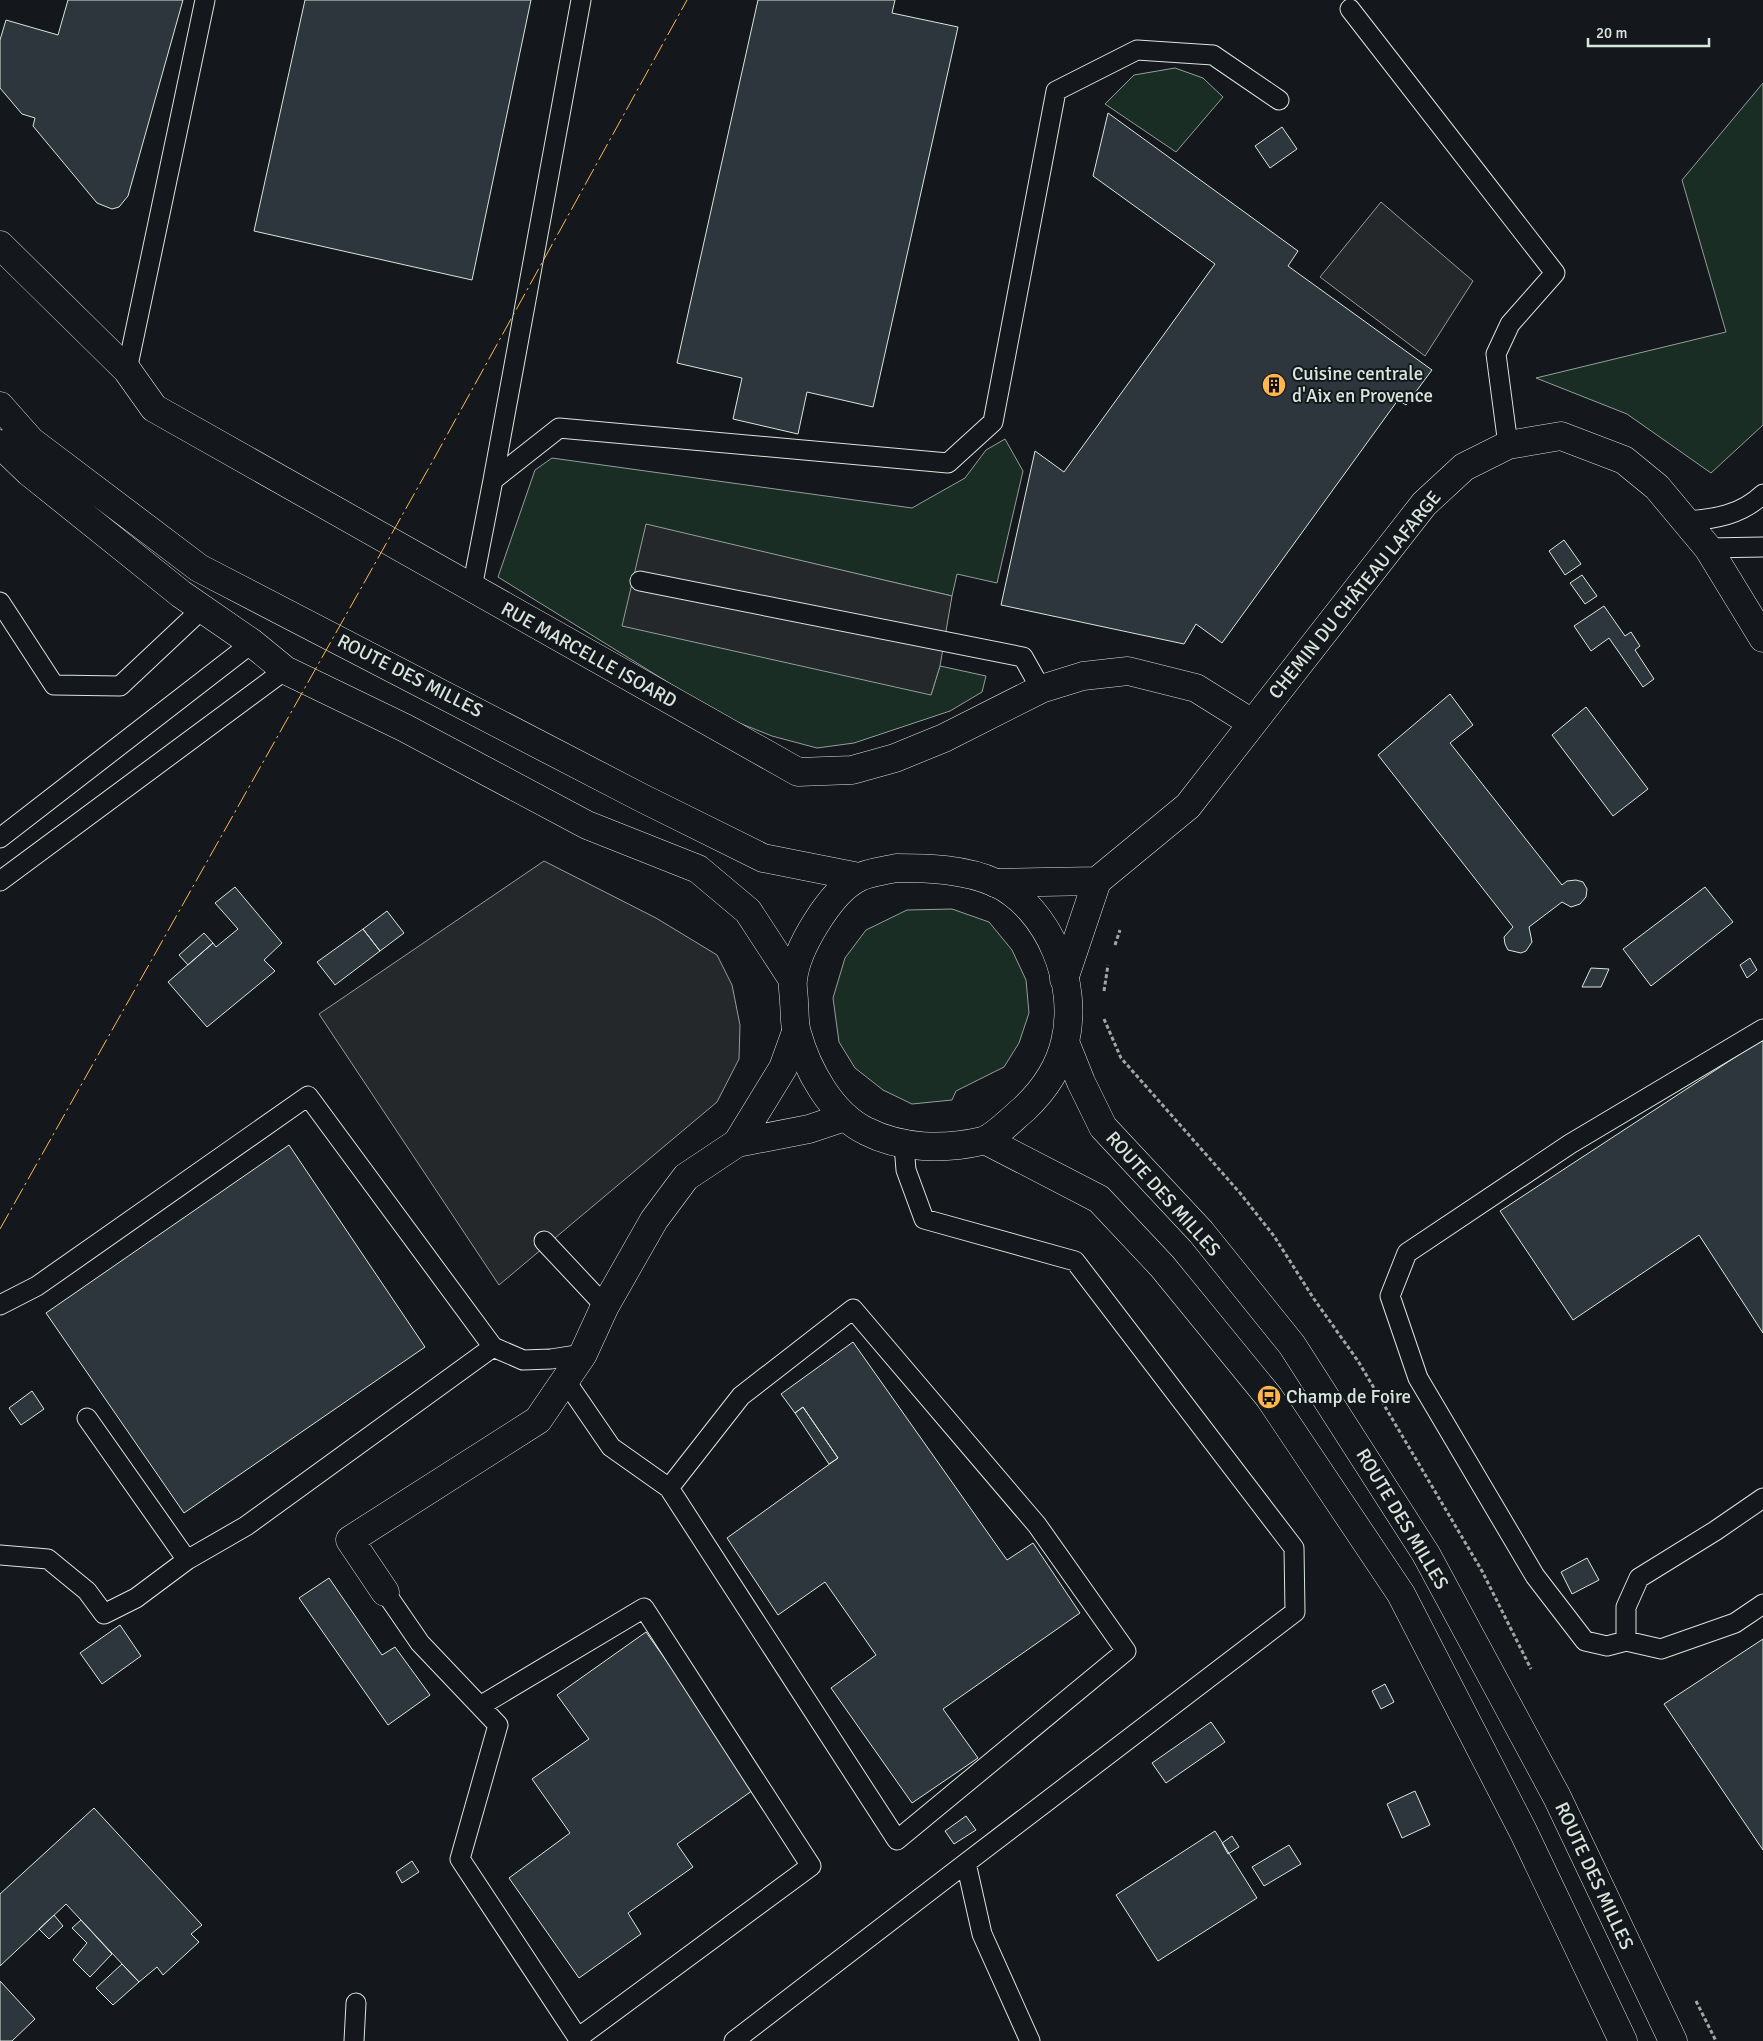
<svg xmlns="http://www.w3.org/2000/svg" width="1763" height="2041" viewBox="0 0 1763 2041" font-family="Signika,sans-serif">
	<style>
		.green { fill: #1a2d24; stroke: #939e99 }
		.parking { fill: #24282b; stroke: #939e99 }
		.building { fill: #2c363c; stroke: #d8e6dc }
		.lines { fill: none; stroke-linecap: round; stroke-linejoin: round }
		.lane-casing { stroke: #d8e6dc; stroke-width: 21 }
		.street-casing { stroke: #d8e6dc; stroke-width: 29 }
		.primary-casing { stroke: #d8e6dc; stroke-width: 29 }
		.path { stroke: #9da8a2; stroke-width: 3; stroke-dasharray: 4 2.5; stroke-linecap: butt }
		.lane { stroke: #14181c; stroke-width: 19 }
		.street { stroke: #14181c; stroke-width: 28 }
		.primary { stroke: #14181c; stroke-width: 28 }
		.power { stroke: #ffb74d; stroke-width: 1; stroke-dasharray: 18 4 2.5 4; stroke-linecap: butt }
		.labels { text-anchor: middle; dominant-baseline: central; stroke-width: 4; stroke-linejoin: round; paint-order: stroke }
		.poi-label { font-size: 19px; fill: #d8e6dc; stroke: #14181c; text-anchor: start }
		.street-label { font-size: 19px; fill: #d8e6dc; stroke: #14181c }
	</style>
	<rect width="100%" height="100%" fill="#14181c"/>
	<path class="green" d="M1175 68 1203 78 1223 97 1176 152 1105 104 1134 75Z
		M1763 83V425L1711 473 1627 414 1536 378 1726 332 1682 180Z
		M1005 439 1023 471 997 583 957 574 952 596 646 525 931 695 940 666 986 676 982 692 950 711 854 743 817 748 772 736 724 717 498 577 535 470 552 458 912 508 965 478 986 450Z
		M952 909 989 922 1012 950 1026 980 1029 1013 1019 1043 1004 1067 956 1091 952 1100 912 1104 883 1090 855 1068 839 1042 833 998 845 958 866 930 907 910Z"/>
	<path class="parking" d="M1381 202 1473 281 1425 356 1320 277Z
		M646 524 952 596 940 666 931 695 622 626Z
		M544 861 656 918 717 955 732 985 740 1025 739 1059 717 1102 499 1285 319 1014Z"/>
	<path class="building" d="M68 0H183L128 196 119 207 112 209 97 203 33 126 35 118 22 114 0 88V40L6 20 58 35Z
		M305 0H531L472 280 254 231Z
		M758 0H895L892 13 958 27 873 407 807 392 798 434 733 419 742 378 677 363Z
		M1108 113 1298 251 1288 266 1432 370 1406 405 1398 400 1222 643 1196 624 1184 644 1001 605 1035 451 1064 472 1215 264 1093 176Z
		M1282 127 1297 149 1270 168 1255 146Z
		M1564 540 1581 564 1565 575 1549 551Z
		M1582 575 1597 596 1585 604 1570 583Z
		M1604 606 1625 636 1631 632 1640 646 1635 650 1654 679 1643 687 1609 638 1591 651 1574 626Z
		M1450 694 1473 725 1450 743 1562 885 1567 881 1576 880 1583 882 1587 889 1586 897 1580 904 1571 907 1562 902 1529 927 1532 942 1526 951 1521 953 1508 950 1505 944 1504 937 1513 927 1378 755Z
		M1586 707 1648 789 1613 816 1552 735Z
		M235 887 282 943 264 960 275 971 207 1027 168 982 213 943 216 947 238 929 215 903Z
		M1705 887 1733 922 1651 986 1623 949Z
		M387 911 404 933 380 951 363 929Z
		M363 929 380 951 335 985 317 962Z
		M204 933 213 943 188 965 179 955Z
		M1750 958 1757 970 1747 978 1740 965Z
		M1591 968 1609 969 1601 987H1582Z
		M1763 1039V1333L1699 1235 1573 1320 1500 1211Z
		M289 1145 425 1347 184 1513 46 1313Z
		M853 1342 1007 1560 1033 1543 1080 1613 943 1709 978 1758 912 1803 831 1688 876 1655 825 1582 778 1615 727 1538 838 1458 803 1407 795 1413 781 1394Z
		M32 1391 44 1409 21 1425 9 1408Z
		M803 1407 838 1458 829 1464 795 1413Z
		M1587 1558 1599 1580 1572 1594 1561 1572Z
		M329 1578 382 1655 395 1647 430 1695 388 1725 299 1598Z
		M120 1625 141 1656 102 1684 80 1653Z
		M646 1632 756 1788 677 1844 693 1867 628 1913 641 1934 579 1978 509 1878 570 1833 532 1779 589 1739 557 1695Z
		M1763 1639V1850L1664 1704Z
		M1385 1684 1394 1702 1381 1709 1372 1691Z
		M1211 1722 1225 1742 1166 1783 1152 1763Z
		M1415 1791 1430 1825 1402 1838 1387 1804Z
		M94 1808 202 1925 191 1934 199 1942 163 1975 157 1967 139 1982 66 1904 0 1966V1894Z
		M966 1816 976 1830 954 1844 945 1831Z
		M1215 1831 1257 1898 1158 1961 1116 1895Z
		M1232 1836 1239 1847 1228 1854 1222 1843Z
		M1289 1845 1301 1864 1264 1886 1252 1867Z
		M412 1861 419 1872 402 1883 396 1872Z
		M54 1915 63 1926 49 1939 39 1929Z
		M81 1920 112 1954 90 1977 73 1960 87 1943 72 1928Z
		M122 1964 139 1982 113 2005 96 1988Z
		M0 1981 35 2019 12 2041H0Z"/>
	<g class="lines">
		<g class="lane-casing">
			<path id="lane" d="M1350 9 1555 273 1510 324 1496 354 1508 445
				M127 370 205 0
				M493 480 581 0
				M1686 521C1715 519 1741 515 1763 494
				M1708 548 1763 547
				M640 581 1023 657 1041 689
				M472 588 493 480 559 428 948 463 993 422 1056 91 1137 50 1213 55 1279 100
				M0 602 54 685 120 686 202 609
				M0 838 252 643
				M0 881 285 670
				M1763 1029 1570 1144 1407 1253 1390 1296 1418 1378 1535 1576 1585 1641 1607 1646 1626 1641 1661 1649 1735 1623 1763 1604
				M904 1145 906 1170 924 1219 1075 1261 1294 1548 1295 1612 966 1863 982 1934 1030 2041
				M544 1241 605 1306
				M0 1305 37 1286 308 1096 493 1347 523 1360 551 1359 583 1354
				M565 1380 611 1447 669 1488 897 1840 1126 1651 1037 1525 853 1309 741 1396 669 1488
				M87 1418 187 1560 246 1526 493 1347
				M0 1555 48 1559 87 1591 104 1614 136 1598 187 1560
				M385 1592 420 1643 498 1725 460 1859 578 2038 811 1866 644 1608 480 1706
				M1626 1641V1607L1639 1578 1715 1531 1763 1498
				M354 2041 356 2003
				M734 2041 966 1863"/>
		</g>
		<g class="street-casing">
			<path id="street" d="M0 245 127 370 154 408 798 772 852 770 895 758 944 738 1041 689 1083 676 1128 671 1196 688 1252 723
				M995 883 1097 881
				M1064 979 1097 881 1188 806 1424 504 1464 467 1508 445 1561 436 1624 460 1657 487 1708 548 1763 638
				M796 1032 783 1068 737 1143 809 1129 845 1117
				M385 1592 350 1540 538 1420 583 1354 605 1306 654 1220 686 1177 737 1143"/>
		</g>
		<g class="primary-casing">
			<path id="primary" d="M0 406 31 441 199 568 642 798 763 858 859 877
				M0 444 29 472 181 594 252 643 285 670 405 728 587 825 698 869 748 911 793 980
				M896 868C929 868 965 869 996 883 1050 909 1079 984 1065 1042 1059 1068 1043 1091 1024 1109 1014 1117 994 1138 982 1141 944 1150 901 1149 866 1131 831 1114 807 1069 797 1033 794 1023 795 1012 794 1002 794 995 792 987 793 980 795 960 806 939 816 923 826 907 840 887 858 878 868 872 884 871 896 868Z
				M1065 1042 1081 1082 1103 1127 1201 1232 1292 1345 1426 1554 1557 1797 1673 2041
				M985 1140 1099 1199 1162 1266 1269 1397 1401 1594 1523 1831 1623 2041"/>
		</g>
		<path class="path" d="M1115 945 1120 930
			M1104 991 1108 965
			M1104 1019 1121 1058 1240 1193 1274 1236 1314 1299 1358 1361 1482 1571 1531 1669
			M1696 2001 1716 2041"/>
		<use href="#lane" class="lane"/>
		<use href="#street" class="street"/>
		<use href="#primary" class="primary"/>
		<path class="power" d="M0 1229 431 464 687 0"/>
	</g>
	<defs>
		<g id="building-disc" transform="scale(1.25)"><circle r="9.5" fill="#ffb74d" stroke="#14181c"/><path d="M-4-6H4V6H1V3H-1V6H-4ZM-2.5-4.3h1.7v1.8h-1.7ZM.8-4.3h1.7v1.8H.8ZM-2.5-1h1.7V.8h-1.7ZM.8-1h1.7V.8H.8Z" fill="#111"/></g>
		<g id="bus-disc" transform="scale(1.25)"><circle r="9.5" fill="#ffb74d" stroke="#14181c"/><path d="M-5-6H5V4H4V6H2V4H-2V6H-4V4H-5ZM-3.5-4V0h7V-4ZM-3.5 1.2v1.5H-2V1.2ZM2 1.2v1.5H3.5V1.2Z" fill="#111"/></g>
	</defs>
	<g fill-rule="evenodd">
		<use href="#building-disc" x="1274" y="385"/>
		<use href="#bus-disc" x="1269" y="1397"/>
	</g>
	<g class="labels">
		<g class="poi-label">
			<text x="1292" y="374">Cuisine centrale<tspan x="1292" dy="22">d'Aix en Provence</tspan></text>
			<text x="1286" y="1397">Champ de Foire</text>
		</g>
		<g class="street-label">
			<text transform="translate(1355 595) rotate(-51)">CHEMIN DU CHÂTEAU LAFARGE</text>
			<text transform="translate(589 655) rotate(29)">RUE MARCELLE ISOARD</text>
			<text transform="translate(410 676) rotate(27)">ROUTE DES MILLES</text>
			<text transform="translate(1163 1194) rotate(48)">ROUTE DES MILLES</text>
			<text transform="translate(1402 1519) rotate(59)">ROUTE DES MILLES</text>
			<text transform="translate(1594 1876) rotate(65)">ROUTE DES MILLES</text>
		</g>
	</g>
	<path d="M1588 38v8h121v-8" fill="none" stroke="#d8e6dc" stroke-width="2.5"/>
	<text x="1596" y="38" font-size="15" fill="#d8e6dc" stroke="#14181c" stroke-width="4" paint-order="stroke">20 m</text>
</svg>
